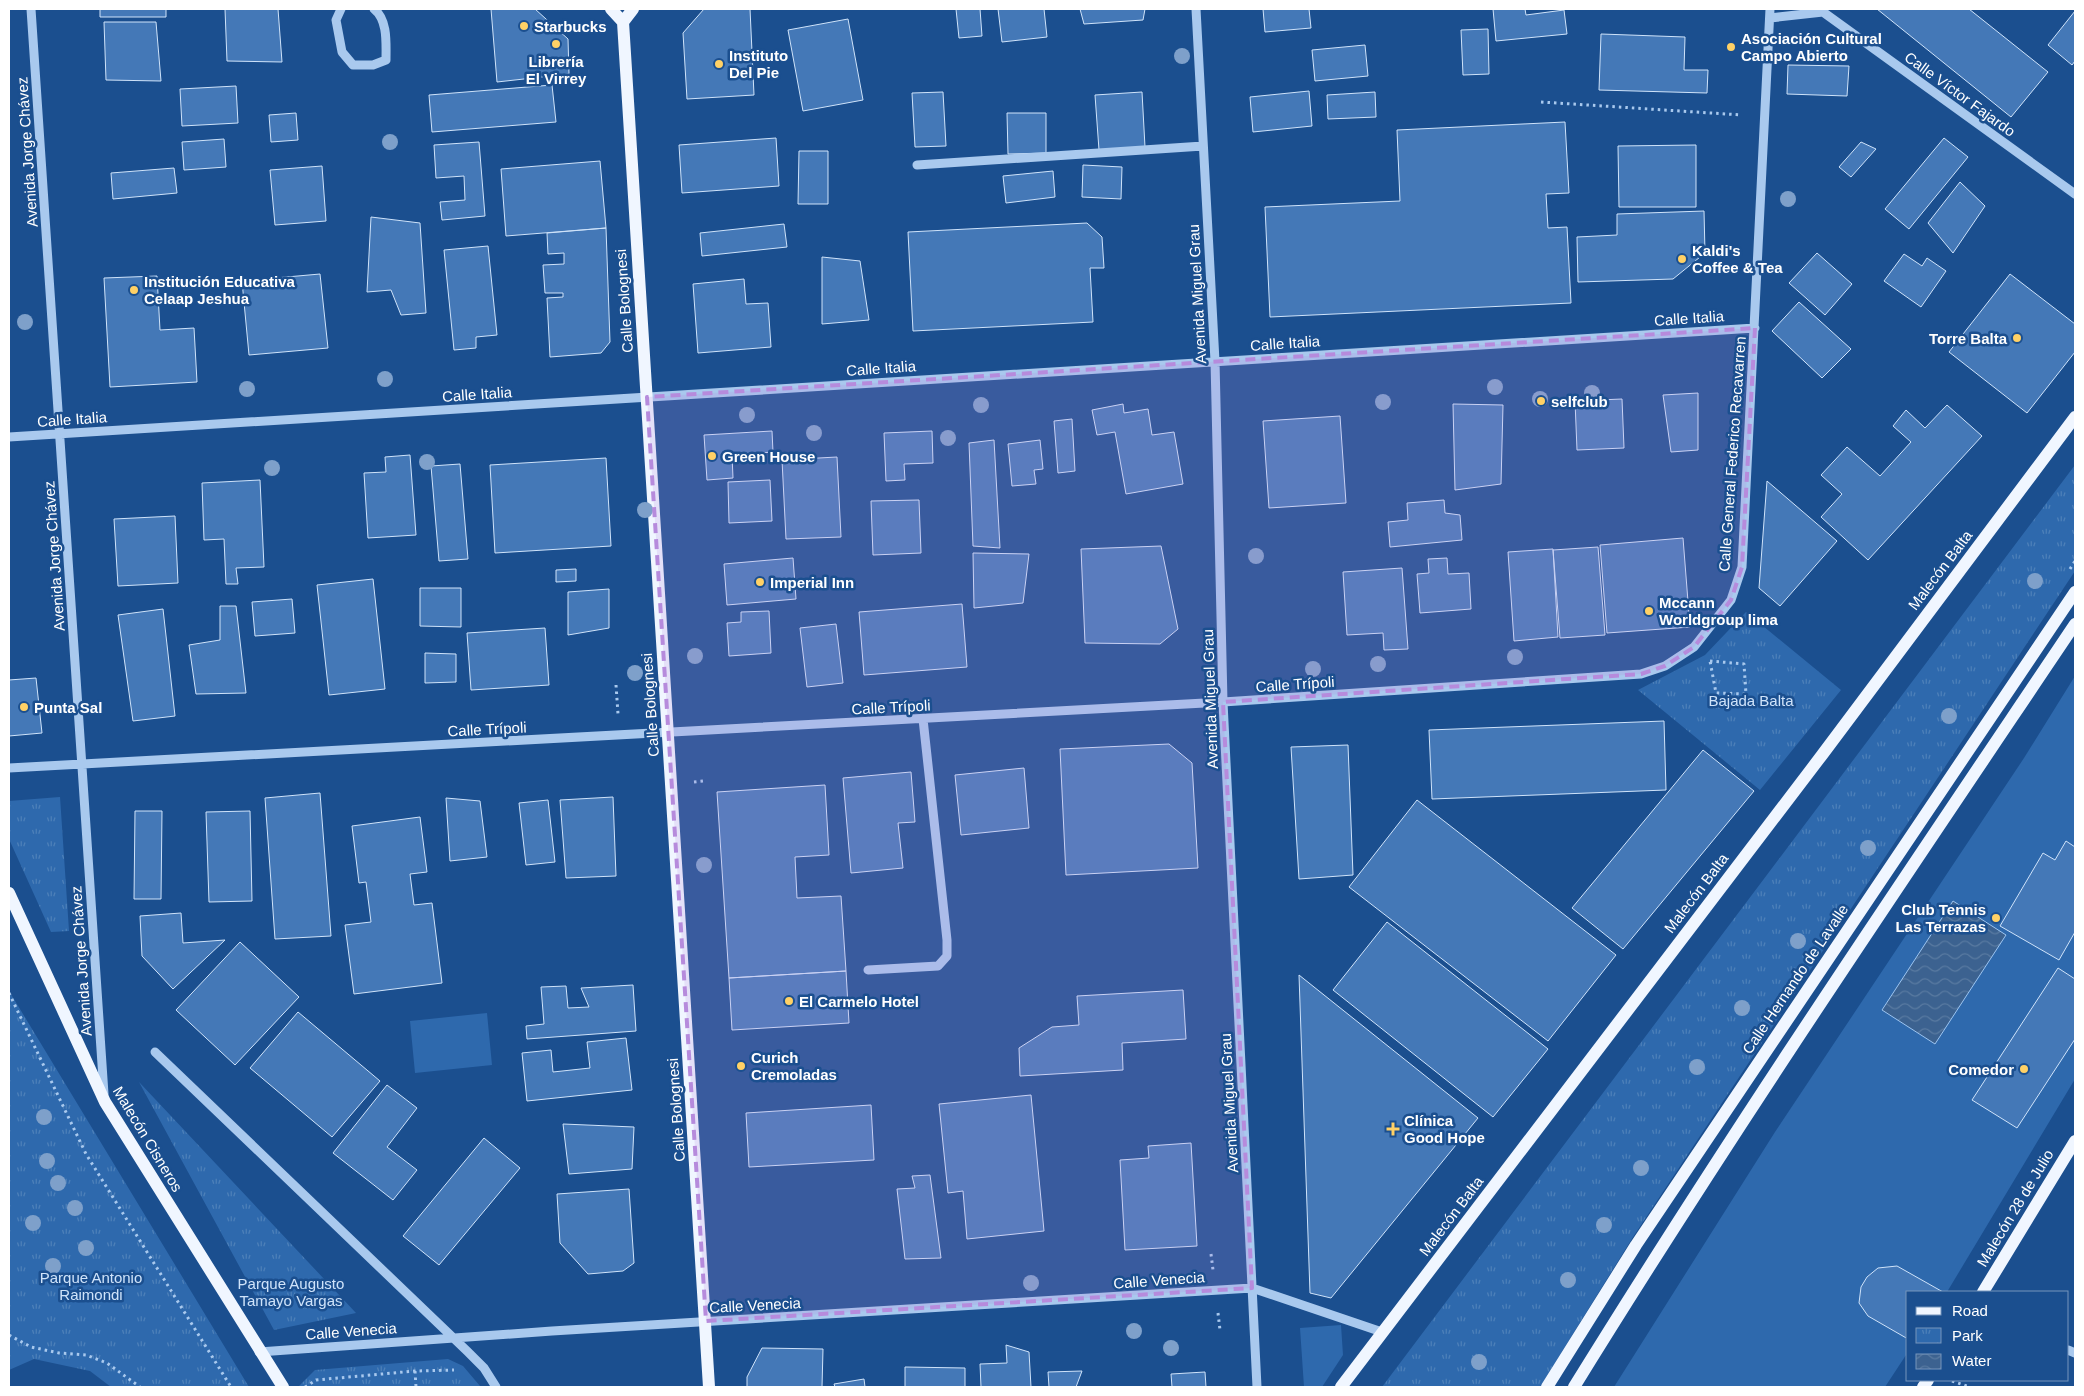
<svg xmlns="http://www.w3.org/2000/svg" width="2084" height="1396" viewBox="0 0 2084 1396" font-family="Arial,sans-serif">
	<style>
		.green { fill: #2e69ad }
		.park { fill: url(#park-tufts) }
		.water { fill: url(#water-waves); stroke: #9cc4f0 }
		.building { fill: #4478b7; stroke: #cfe3fa }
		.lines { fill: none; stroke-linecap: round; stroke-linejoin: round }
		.path { stroke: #a9c9ee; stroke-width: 3; stroke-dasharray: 2.5 4; stroke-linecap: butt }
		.minor { stroke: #a9c9ee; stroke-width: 9 }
		.major { stroke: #f0f6ff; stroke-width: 12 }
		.tree { fill: #7ea0ca }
		.marked { fill: #b68bdc; fill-opacity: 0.2; stroke: #b68bdc; stroke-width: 4; stroke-dasharray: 10 6; stroke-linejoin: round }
		.poi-dot { fill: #ffd166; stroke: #1b4f8f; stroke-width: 2 }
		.labels { text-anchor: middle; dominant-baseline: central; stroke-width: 5; stroke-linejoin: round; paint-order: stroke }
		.poi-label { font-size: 15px; font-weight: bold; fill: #fff; stroke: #1b4f8f; text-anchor: start }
		.street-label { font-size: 15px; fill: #fff; stroke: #1b4f8f }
		.park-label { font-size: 15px; fill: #cfe3fa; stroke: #1b4f8f }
	</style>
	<defs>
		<pattern id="park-tufts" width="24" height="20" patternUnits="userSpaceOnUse" patternTransform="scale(1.25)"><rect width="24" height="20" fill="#2e69ad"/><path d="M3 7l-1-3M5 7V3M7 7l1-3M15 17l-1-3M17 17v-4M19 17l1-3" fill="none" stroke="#4d80b9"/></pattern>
		<pattern id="water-waves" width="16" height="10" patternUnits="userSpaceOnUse" patternTransform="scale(1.25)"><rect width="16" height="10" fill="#3c6290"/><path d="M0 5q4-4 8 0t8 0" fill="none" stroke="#597aa1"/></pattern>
	</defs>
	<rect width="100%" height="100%" fill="#1b4f8f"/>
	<path class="green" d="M2075 676V1079L1947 1292H1908V1352L1885 1387H1614L1775 1132 2024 758Z
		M487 1013 492 1065 415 1073 410 1021Z
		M1341 1325 1343 1355 1322 1387H1304L1300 1328Z"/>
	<path class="park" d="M2075 465V571L1633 1237 1540 1387H1382Z
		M1746 612 1841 690 1760 790 1638 690 1705 655Z
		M60 797 69 931 51 932 9 839V801Z
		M9 991 249 1387H111L90 1371 34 1359 9 1370Z
		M139 1082 356 1313 274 1330Z
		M448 1359 463 1366 480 1386 479 1387H301L299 1386 315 1370Z"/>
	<path class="water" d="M1953 901 2006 935 1935 1044 1882 1010Z"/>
	<path class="building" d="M100 9H166V17H100Z
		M225 9H278L282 62 227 61Z
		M491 9H535L568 39 569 74 497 82Z
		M704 9H750L754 95 687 99 683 33Z
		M956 9H980L982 36 959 38Z
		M998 9H1044L1047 37 1002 42Z
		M1080 9H1145L1143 20 1084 24Z
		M1263 9H1309L1311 28 1265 32Z
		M1493 9H1525L1526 15 1564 10 1567 34 1496 41Z
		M1877 9H1969L2048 72 2011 117Z
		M2075 11V61L2072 65 2048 45Z
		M848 19 863 100 803 111 788 30Z
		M104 22H156L161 81 106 80Z
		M1488 29 1489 74 1463 75 1461 30Z
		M1601 34 1685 37 1684 70H1708L1707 93 1599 90Z
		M1365 45 1368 76 1315 81 1312 50Z
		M1788 65 1849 66 1847 96 1787 94Z
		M552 85 556 122 432 132 429 95Z
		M236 86 238 123 182 126 180 89Z
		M1309 91 1312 126 1253 132 1250 97Z
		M943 92 946 146 915 147 912 93Z
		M1142 92 1145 147 1099 150 1095 95Z
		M1375 92 1376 117 1328 119 1327 95Z
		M296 113 298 140 271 142 269 115Z
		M1007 113H1046V153L1008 154Z
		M1565 122 1569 193 1546 194 1548 228 1567 227 1571 303 1270 317 1265 207 1400 201 1397 130Z
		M776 138 779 186 682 193 679 145Z
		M1944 138 1968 157 1909 229 1885 209Z
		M224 139 226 167 184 170 182 142Z
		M479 142 485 216 442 220 440 202 465 200 464 176 436 178 434 145Z
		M1861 142 1876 149 1851 177 1839 167Z
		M1696 145V207H1619L1618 146Z
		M799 151H828V204H798Z
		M600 161 606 228 506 236 501 169Z
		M1083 165 1122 167 1121 199 1082 197Z
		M322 166 326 221 275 225 270 170Z
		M174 168 177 193 113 199 111 173Z
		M1053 171 1055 197 1006 203 1003 176Z
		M1960 182 1985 206 1953 253 1928 223Z
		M1704 211 1705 253 1673 279 1578 282 1577 237 1617 235V214Z
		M371 217 420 223 426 313 401 315 391 290 367 292Z
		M1087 223 1102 237 1104 268H1090L1093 322 913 331 908 232Z
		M784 224 787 247 702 256 700 233Z
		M606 228 610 342 601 353 550 357 547 298 563 297V293H545L543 265 564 264V253L548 254 547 233Z
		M488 246 497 335 476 337V348L454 350 444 250Z
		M1817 253 1852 284 1825 315 1789 283Z
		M1904 254 1922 266 1927 258 1946 271 1921 307 1884 281Z
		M822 257 860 261 869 320 822 324Z
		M320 274 328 348 249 355 242 281Z
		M2010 274 2075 324V352L2027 413 1949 352Z
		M157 276 160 330 194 328 197 382 110 387 104 278Z
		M744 279 746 304 768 303 771 347 698 353 693 284Z
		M1799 302 1851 349 1822 378 1772 331Z
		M1698 393V450L1671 452 1663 395Z
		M1622 399 1624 448 1577 450 1575 401Z
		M1123 404 1124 413 1148 409 1152 435 1174 432 1183 484 1126 494 1115 432 1097 435 1092 410Z
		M1453 404 1503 405 1501 484 1455 490Z
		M1947 405 1982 436 1868 560 1821 517 1842 494 1821 475 1847 447 1880 476 1911 442 1893 426 1906 410 1925 428Z
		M1340 416 1346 503 1269 508 1263 421Z
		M1072 419 1075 471 1058 473 1054 421Z
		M772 431 773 452 732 455 733 478 707 480 704 435Z
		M932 431 933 463 904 464 905 480 886 481 884 433Z
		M994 440 1000 548 973 546 969 443Z
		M1040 440 1043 469 1034 470 1036 484 1012 486 1008 444Z
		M410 455 416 535 368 538 364 473 386 472 385 457Z
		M837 457 841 537 786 539 782 460Z
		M606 458 611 546 495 553 490 465Z
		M460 464 468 559 439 561 431 466Z
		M260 480 264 567 236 568 238 584H226L224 539 204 540 202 483Z
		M770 480 772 521 729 523 728 482Z
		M1767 481 1837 541 1780 606 1759 588Z
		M919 500 921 553 873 555 871 501Z
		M1444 500 1445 513 1460 515 1462 540 1390 547 1388 522 1408 520 1407 503Z
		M175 516 178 583 118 586 114 519Z
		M1683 538 1690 627 1607 633 1600 545Z
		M1161 546 1178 629 1160 644 1085 643 1081 549Z
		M1598 547 1605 635 1560 638 1553 550Z
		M1553 549 1558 637 1514 641 1508 552Z
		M973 553 1029 554 1023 603 974 608Z
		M793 558 796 599 727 605 724 564Z
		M1447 558 1448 574 1469 573 1471 609 1420 613 1417 574 1429 573 1428 559Z
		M1402 568 1408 649 1384 650 1383 633 1347 635 1343 572Z
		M576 569V581L556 582V570Z
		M373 579 385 689 329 695 317 585Z
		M420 588H461V627L420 626Z
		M609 589V628L568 635V592Z
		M292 599 295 633 255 636 252 602Z
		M962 604 967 667 864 675 859 612Z
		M220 606H236L246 693 196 694 189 645 220 640Z
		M163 609 175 716 133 721 118 615Z
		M769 611 771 653 729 656 727 623 741 622V612Z
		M836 624 843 683 807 687 800 628Z
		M545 628 549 685 471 690 467 633Z
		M425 653 456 654V682L425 683Z
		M36 678 42 733 9 736V680Z
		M1664 721 1666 790 1432 799 1429 730Z
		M1169 744 1192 763 1198 868 1066 875 1060 749Z
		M1348 745 1353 875 1299 879 1291 747Z
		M1703 750 1754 791 1623 949 1572 908Z
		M1024 768 1029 828 961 835 955 775Z
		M911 772 915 822 898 823 903 868 851 873 843 778Z
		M825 785 829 855 795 857 797 898 841 896 846 971 729 978 717 792Z
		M320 793 331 936 275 939 265 798Z
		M613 797 616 876 566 878 560 800Z
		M446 798 480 801 487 857 450 861Z
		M548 800 555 862 526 865 519 803Z
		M1417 800 1616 955 1548 1041 1349 887Z
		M135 811H162L161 899H134Z
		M250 811 252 901 209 902 206 812Z
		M420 817 427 872 410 874 414 905 432 903 442 983 354 994 345 925 371 922 366 882 359 883 352 826Z
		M2066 841 2075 847V932L2059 960 2000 926 2043 853 2055 860Z
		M181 913 183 943 225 940 173 989 142 956 140 916Z
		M1387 922 1548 1049 1493 1117 1333 990Z
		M240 942 299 997 235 1065 176 1010Z
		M2058 968 2075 979V1039L2017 1128 1972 1100Z
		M846 971 849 1023 732 1030 729 978Z
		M1299 975 1478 1118 1331 1298 1310 1293Z
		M633 985 636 1031 527 1039 526 1026 544 1024 541 987 566 986 568 1008 589 1007 581 988Z
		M1183 990 1186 1039 1122 1043 1123 1070 1020 1076 1019 1048 1052 1027 1079 1025 1077 996Z
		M298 1012 380 1081 332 1137 250 1068Z
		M626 1038 632 1090 527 1101 522 1053 551 1050 553 1072 590 1068 587 1042Z
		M387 1085 417 1108 387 1147 417 1170 393 1200 333 1153Z
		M1031 1095 1044 1231 967 1239 963 1191 948 1193 939 1104Z
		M871 1105 874 1160 749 1167 746 1113Z
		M563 1124 634 1127 632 1169 569 1174Z
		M484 1138 520 1168 439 1265 403 1236Z
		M1191 1143 1197 1246 1125 1250 1120 1160 1149 1158 1148 1146Z
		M930 1175 941 1258 905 1259 897 1189 915 1188 912 1176Z
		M629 1189 634 1263 623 1271 588 1274 560 1243 557 1194Z
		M1897 1266 1943 1292H1908V1339L1868 1316 1859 1303 1861 1287 1867 1277 1878 1268Z
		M1006 1345 1029 1352 1031 1387H981L980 1364 1007 1363Z
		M762 1348 823 1349 822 1387H747V1377Z
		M905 1367 965 1368V1387H905Z
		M1082 1371 1076 1387H1049L1048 1372Z
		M1205 1372 1206 1387H1172L1171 1374Z
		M864 1379 865 1387H835L834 1384Z"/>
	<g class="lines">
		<path class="path" d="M1541 102 1742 115
			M2070 569 2075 561
			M1710 661 1744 664 1746 694 1716 693Z
			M616 685 618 714
			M694 782 703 781
			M9 993 86 1154 231 1387
			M1211 1254 1213 1270
			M1218 1313 1220 1330
			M9 1335 31 1347 59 1353 86 1355 107 1363 140 1387
			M415 1371 416 1387
			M1952 1381 1970 1387
			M305 1387 316 1380 415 1371 454 1370"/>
		<path class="minor" d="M31 9 104 1094
			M341 9 336 20 342 52 353 65H373L386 60C386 43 388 20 374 9
			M1196 9 1215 361 1223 702 1257 1387
			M1770 18 1823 12 2075 194
			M917 165 1203 146
			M9 437 1755 328
			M9 768 1223 702 1641 674 1665 666 1694 647 1731 600 1742 567 1770 9
			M868 970 938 966 947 956V940L923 719
			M155 1052 467 1351 484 1368 496 1387
			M2068 1350 2075 1353
			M259 1352 552 1331 1252 1288 1382 1332"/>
		<path class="major" d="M611 9 623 22 709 1387
			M623 22 633 9
			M9 893 105 1102 283 1387
			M1983 1292 2075 1141
			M1341 1387 1822 755 2075 417
			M1547 1387 1636 1245 2075 592
			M1574 1387C1734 1128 1905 877 2075 624
			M1923 1387 1928 1380"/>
	</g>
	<g class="tree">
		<circle cx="1182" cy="56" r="8"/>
		<circle cx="390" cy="142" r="8"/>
		<circle cx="1788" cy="199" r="8"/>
		<circle cx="25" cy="322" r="8"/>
		<circle cx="385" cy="379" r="8"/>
		<circle cx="1495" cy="387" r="8"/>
		<circle cx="247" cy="389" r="8"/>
		<circle cx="1592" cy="393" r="8"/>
		<circle cx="1540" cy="399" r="8"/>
		<circle cx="1383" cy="402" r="8"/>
		<circle cx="981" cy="405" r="8"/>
		<circle cx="747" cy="415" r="8"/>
		<circle cx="814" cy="433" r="8"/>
		<circle cx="948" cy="438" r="8"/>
		<circle cx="427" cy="462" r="8"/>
		<circle cx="272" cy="468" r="8"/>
		<circle cx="645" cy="510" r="8"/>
		<circle cx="1256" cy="556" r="8"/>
		<circle cx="2035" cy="581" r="8"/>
		<circle cx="695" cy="656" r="8"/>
		<circle cx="1515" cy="657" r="8"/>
		<circle cx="1378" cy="664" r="8"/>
		<circle cx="1313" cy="669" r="8"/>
		<circle cx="635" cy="673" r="8"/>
		<circle cx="1949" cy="716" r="8"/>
		<circle cx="1868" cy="848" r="8"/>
		<circle cx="704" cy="865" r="8"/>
		<circle cx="1798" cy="941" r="8"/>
		<circle cx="1742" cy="1008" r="8"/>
		<circle cx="1697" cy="1067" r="8"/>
		<circle cx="44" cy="1117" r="8"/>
		<circle cx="47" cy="1161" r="8"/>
		<circle cx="1641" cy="1168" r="8"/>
		<circle cx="58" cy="1183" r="8"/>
		<circle cx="75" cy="1208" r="8"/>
		<circle cx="33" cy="1223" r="8"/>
		<circle cx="1604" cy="1225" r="8"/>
		<circle cx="86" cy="1248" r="8"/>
		<circle cx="53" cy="1266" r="8"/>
		<circle cx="1568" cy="1280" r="8"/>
		<circle cx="1031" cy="1283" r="8"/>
		<circle cx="1134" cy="1331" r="8"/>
		<circle cx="1171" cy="1348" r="8"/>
		<circle cx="1479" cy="1362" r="8"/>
	</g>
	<path class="marked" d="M1755 328 1742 567 1731 600 1694 647 1665 666 1641 674 1223 702 1252 1288 706 1321 647 397Z"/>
	<g class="poi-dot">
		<circle cx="524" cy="26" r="5"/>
		<circle cx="556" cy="44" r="5"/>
		<circle cx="1731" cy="47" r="5"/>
		<circle cx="719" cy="64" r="5"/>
		<circle cx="1682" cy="259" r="5"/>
		<circle cx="134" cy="290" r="5"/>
		<circle cx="2017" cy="338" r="5"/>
		<circle cx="1541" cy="401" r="5"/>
		<circle cx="712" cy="456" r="5"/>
		<circle cx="760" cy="582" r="5"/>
		<circle cx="1649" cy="611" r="5"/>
		<circle cx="24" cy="707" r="5"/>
		<circle cx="1996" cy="918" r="5"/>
		<circle cx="789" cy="1001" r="5"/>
		<circle cx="741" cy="1066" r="5"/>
		<circle cx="2024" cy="1069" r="5"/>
		<path d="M1390.5 1121.5h5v5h5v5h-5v5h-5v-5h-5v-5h5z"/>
	</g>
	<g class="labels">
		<g class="poi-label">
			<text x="534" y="26">Starbucks</text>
			<text x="1741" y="38">Asociación Cultural<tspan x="1741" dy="17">Campo Abierto</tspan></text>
			<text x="729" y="55">Instituto<tspan x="729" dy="17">Del Pie</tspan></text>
			<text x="556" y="61" text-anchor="middle">Librería<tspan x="556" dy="17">El Virrey</tspan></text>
			<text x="1692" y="250">Kaldi's<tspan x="1692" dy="17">Coffee &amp; Tea</tspan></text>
			<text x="144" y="281">Institución Educativa<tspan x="144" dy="17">Celaap Jeshua</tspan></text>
			<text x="2007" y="338" text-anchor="end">Torre Balta</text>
			<text x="1551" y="401">selfclub</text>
			<text x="722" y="456">Green House</text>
			<text x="770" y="582">Imperial Inn</text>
			<text x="1659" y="602">Mccann<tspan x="1659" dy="17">Worldgroup lima</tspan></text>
			<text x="34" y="707">Punta Sal</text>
			<text x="1986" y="909" text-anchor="end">Club Tennis<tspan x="1986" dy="17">Las Terrazas</tspan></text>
			<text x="799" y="1001">El Carmelo Hotel</text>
			<text x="751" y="1057">Curich<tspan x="751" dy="17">Cremoladas</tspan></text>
			<text x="2014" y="1069" text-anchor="end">Comedor</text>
			<text x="1404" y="1120">Clínica<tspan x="1404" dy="17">Good Hope</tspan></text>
		</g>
		<g class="street-label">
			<text transform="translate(1960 94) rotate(36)">Calle Víctor Fajardo</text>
			<text transform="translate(27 152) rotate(-94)">Avenida Jorge Chávez</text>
			<text transform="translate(1197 294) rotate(-93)">Avenida Miguel Grau</text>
			<text transform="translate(624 301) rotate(-94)">Calle Bolognesi</text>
			<text transform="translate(1689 318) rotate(-4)">Calle Italia</text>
			<text transform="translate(1285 343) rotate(-4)">Calle Italia</text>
			<text transform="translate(881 368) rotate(-4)">Calle Italia</text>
			<text transform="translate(477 394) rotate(-4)">Calle Italia</text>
			<text transform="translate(72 419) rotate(-4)">Calle Italia</text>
			<text transform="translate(1732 454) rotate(-86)">Calle General Federico Recavarren</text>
			<text transform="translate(54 556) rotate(-94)">Avenida Jorge Chávez</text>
			<text transform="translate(1940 570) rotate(-53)">Malecón Balta</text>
			<text transform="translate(1295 684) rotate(-4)">Calle Trípoli</text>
			<text transform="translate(1210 699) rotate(-92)">Avenida Miguel Grau</text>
			<text transform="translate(650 705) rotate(-94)">Calle Bolognesi</text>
			<text transform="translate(891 707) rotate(-3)">Calle Trípoli</text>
			<text transform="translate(487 729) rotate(-3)">Calle Trípoli</text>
			<text transform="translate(1696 893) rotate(-53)">Malecón Balta</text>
			<text transform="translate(81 961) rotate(-94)">Avenida Jorge Chávez</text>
			<text transform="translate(1795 979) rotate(-56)">Calle Hernando de Lavalle</text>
			<text transform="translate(1229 1103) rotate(-93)">Avenida Miguel Grau</text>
			<text transform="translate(676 1110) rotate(-94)">Calle Bolognesi</text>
			<text transform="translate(148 1139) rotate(59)">Malecón Cisneros</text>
			<text transform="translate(2015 1208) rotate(-59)">Malecón 28 de Julio</text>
			<text transform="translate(1451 1216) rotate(-53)">Malecón Balta</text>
			<text transform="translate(1159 1280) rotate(-4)">Calle Venecia</text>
			<text transform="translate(755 1305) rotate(-3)">Calle Venecia</text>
			<text transform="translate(351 1331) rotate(-4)">Calle Venecia</text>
		</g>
		<g class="park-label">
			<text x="1751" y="700">Bajada Balta</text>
			<text x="91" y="1277">Parque Antonio<tspan x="91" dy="17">Raimondi</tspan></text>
			<text x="291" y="1283">Parque Augusto<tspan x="291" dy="17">Tamayo Vargas</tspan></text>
		</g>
	</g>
	<rect width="2084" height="1396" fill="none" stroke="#ffffff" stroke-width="20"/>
	<rect x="1906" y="1291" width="162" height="90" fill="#1b4f8f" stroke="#7695bc"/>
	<rect x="1916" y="1307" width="25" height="8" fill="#f0f6ff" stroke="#7695bc"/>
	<text x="1952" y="1316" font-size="15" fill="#ffffff">Road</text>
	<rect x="1916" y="1328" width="25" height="15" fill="url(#park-tufts)" stroke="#7695bc"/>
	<text x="1952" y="1341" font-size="15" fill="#ffffff">Park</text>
	<rect x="1916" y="1354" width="25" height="15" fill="url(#water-waves)" stroke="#7695bc"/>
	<text x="1952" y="1366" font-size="15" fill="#ffffff">Water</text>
</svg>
